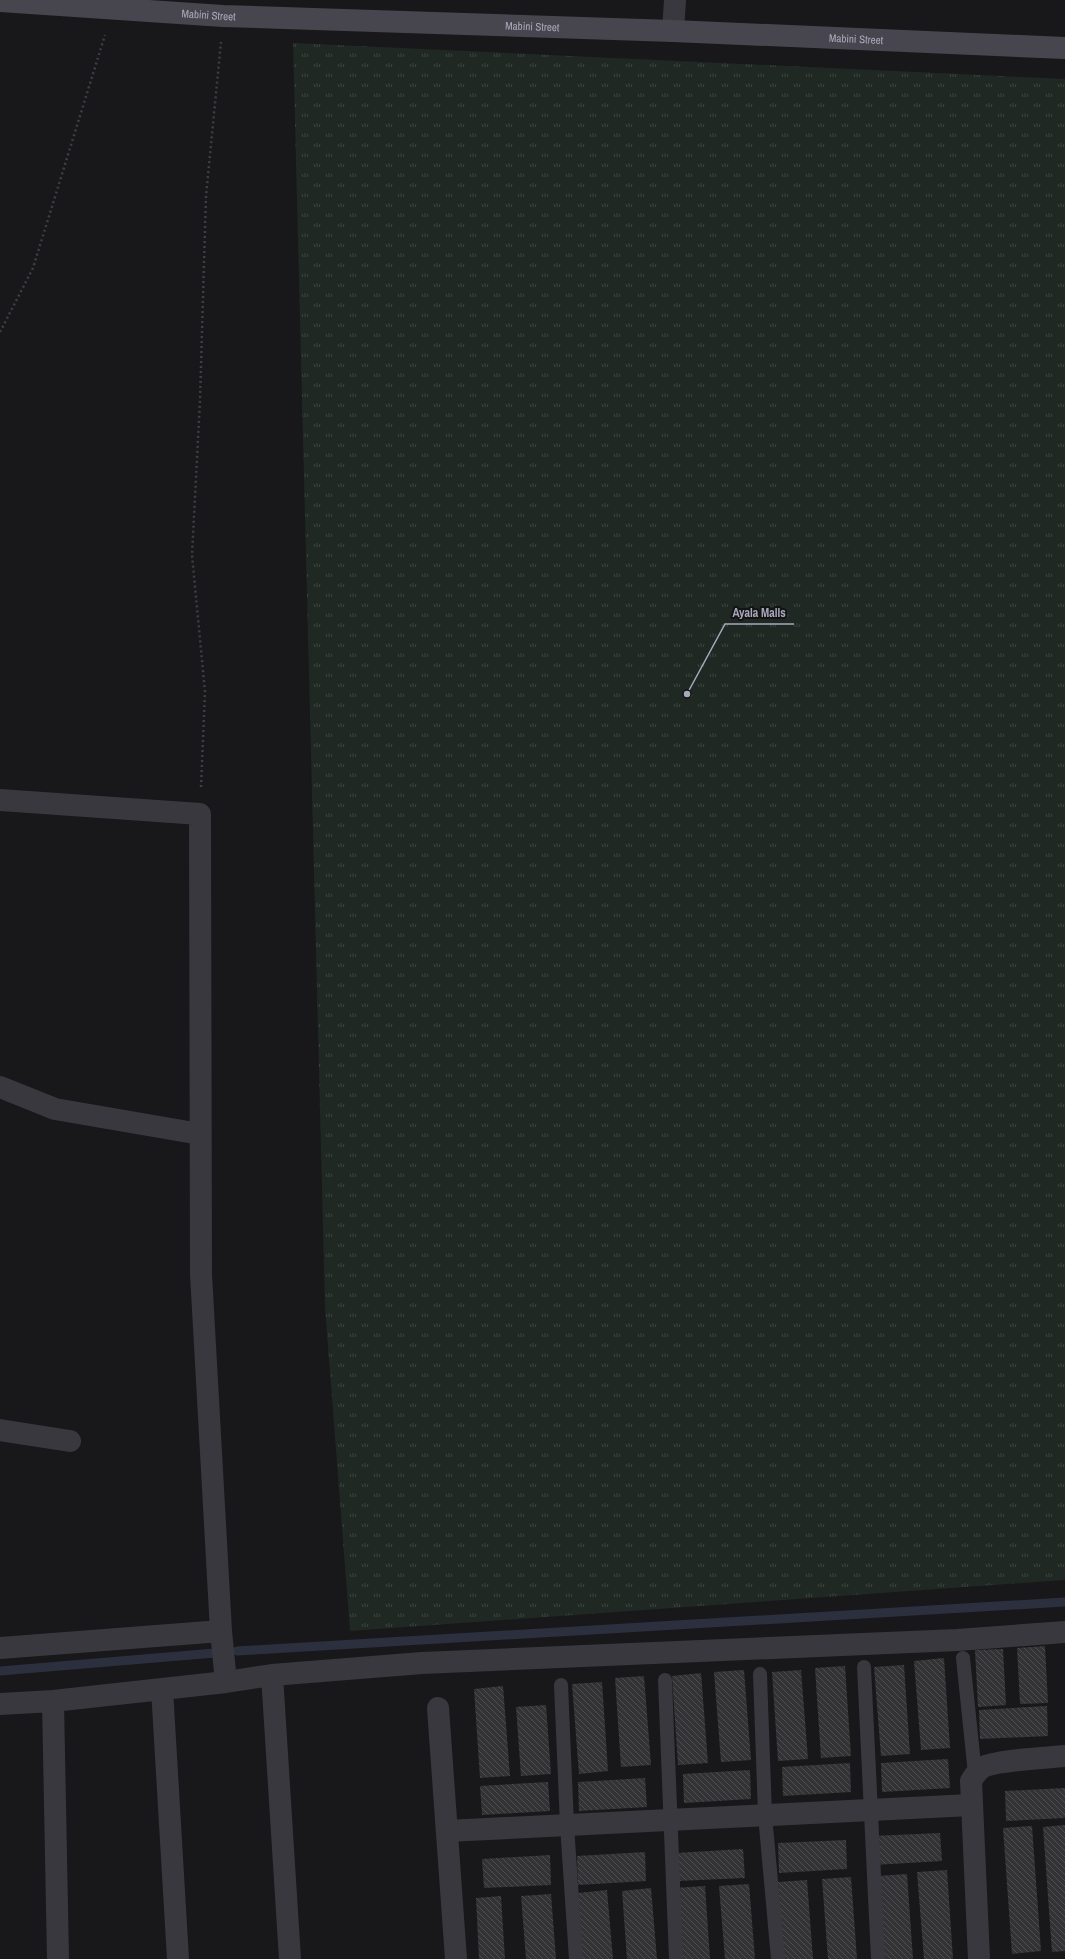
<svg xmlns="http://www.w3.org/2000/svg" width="1065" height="1959" viewBox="0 0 1065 1959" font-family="'Archivo Narrow',sans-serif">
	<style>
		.grass { fill: url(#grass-tufts) }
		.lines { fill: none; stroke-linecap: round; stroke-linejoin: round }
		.stream { stroke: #2c303e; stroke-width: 9 }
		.building { fill: url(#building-back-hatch) }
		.path { stroke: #3e3e45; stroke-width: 2.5; stroke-dasharray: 2 3; stroke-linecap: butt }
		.service { stroke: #39383e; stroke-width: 14 }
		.minor { stroke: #39383e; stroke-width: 22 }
		.secondary { stroke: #47464e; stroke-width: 22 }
		.labels { text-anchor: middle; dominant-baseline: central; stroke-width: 4; stroke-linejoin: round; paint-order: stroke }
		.street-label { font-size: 11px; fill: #a9a9ba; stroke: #131214 }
		.leader { fill: none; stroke: #a9a9ba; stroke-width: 1.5 }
		.callout-dot { fill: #a9a9ba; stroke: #131214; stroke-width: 1.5 }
		.callout-label { font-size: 12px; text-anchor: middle; font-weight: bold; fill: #a9a9ba; stroke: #131214; stroke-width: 4; stroke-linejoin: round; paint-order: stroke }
	</style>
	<defs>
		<pattern id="grass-tufts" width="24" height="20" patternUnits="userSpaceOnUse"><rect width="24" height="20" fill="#1f2823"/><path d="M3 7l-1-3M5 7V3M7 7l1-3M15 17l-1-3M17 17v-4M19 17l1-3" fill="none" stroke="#3d4441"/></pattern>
		<pattern id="building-back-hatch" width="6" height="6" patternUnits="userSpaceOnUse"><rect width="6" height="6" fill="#333235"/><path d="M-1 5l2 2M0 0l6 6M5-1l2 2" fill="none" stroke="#4e4d50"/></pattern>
	</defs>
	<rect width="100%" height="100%" fill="#181719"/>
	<path class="grass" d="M293 43 1065 79V1580L350 1631 325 1308Z"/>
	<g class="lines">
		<path class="stream" d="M237 1651 1065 1602
			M0 1671 215 1653"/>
	</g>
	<path class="building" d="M1045 1646 1048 1703 1020 1704 1017 1648Z
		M1003 1649 1006 1705 978 1707 975 1650Z
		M944 1658 950 1748 921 1750 914 1661Z
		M904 1665 910 1754 881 1756 874 1667Z
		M845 1666 851 1756 821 1758 815 1668Z
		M744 1670 751 1760 721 1762 714 1672Z
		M801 1670 808 1759 778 1761 772 1672Z
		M701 1673 708 1763 678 1765 672 1676Z
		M644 1676 651 1765 621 1767 615 1678Z
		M602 1682 608 1771 579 1774 572 1684Z
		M503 1686 510 1776 480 1778 474 1689Z
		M546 1705 551 1774 521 1776 516 1707Z
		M1047 1706 1048 1736 980 1739 979 1710Z
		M948 1759 950 1788 882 1792 881 1763Z
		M850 1763 851 1792 783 1796 782 1767Z
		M750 1770 751 1799 684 1803 683 1774Z
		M645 1778 647 1807 579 1811 578 1782Z
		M548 1782 550 1811 482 1815 480 1786Z
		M1065 1788V1818L1006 1821 1005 1791Z
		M1065 1825V1951L1052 1952 1043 1827Z
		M1032 1826 1041 1951 1012 1954 1003 1828Z
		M940 1833 942 1861 874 1865 872 1836Z
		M846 1840 847 1869 779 1873 778 1843Z
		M743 1849 745 1878 678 1881 676 1853Z
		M645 1852 646 1881 578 1885 577 1856Z
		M550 1855 551 1885 484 1888 482 1859Z
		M947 1870 953 1959H924L917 1872Z
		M907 1874 913 1959H884L877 1876Z
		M851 1877 857 1959H828L822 1879Z
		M807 1880 813 1959H783L778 1882Z
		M749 1884 755 1959H725L719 1886Z
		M705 1886 710 1959H680L675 1888Z
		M651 1888 657 1959H627L622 1891Z
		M607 1890 613 1959H582L578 1893Z
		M551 1894 556 1959H526L521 1896Z
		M501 1896 505 1959H479L476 1898Z"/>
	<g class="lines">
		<path class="path" d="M0 332 33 268 105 35
			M201 787 205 692 192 555 200 400 206 196 221 42"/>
		<path class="service" d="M963 1658 975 1774
			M864 1667 878 1959
			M760 1674 765 1815 778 1959
			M665 1680 676 1959
			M561 1685 567 1825 576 1959"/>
		<path class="minor" d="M673 31 675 0
			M0 800 200 814 201 1274 221 1631 226 1682
			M0 1087 55 1109 200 1134
			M0 1430 70 1441
			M0 1648 221 1631
			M272 1675 290 1959
			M162 1689 178 1959
			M53 1701 58 1959
			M0 1704 53 1701 226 1682 272 1675 422 1663 957 1640 1065 1632
			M438 1708 456 1959
			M447 1831 971 1805
			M979 1959 971 1781C974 1776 978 1770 983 1767 998 1760 1047 1758 1065 1756"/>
		<path class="secondary" id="s1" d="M0 1 223 16 673 31 1065 48"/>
	</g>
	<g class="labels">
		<g class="street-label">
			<text stroke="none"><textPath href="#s1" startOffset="209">Mabini Street</textPath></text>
			<text stroke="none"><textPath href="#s1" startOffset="533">Mabini Street</textPath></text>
			<text stroke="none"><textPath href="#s1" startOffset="857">Mabini Street</textPath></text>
		</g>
	</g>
	<path class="leader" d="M687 694L725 624H794"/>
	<circle class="callout-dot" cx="687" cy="694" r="4"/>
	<g class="callout-label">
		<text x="759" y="617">Ayala Malls</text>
	</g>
</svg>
